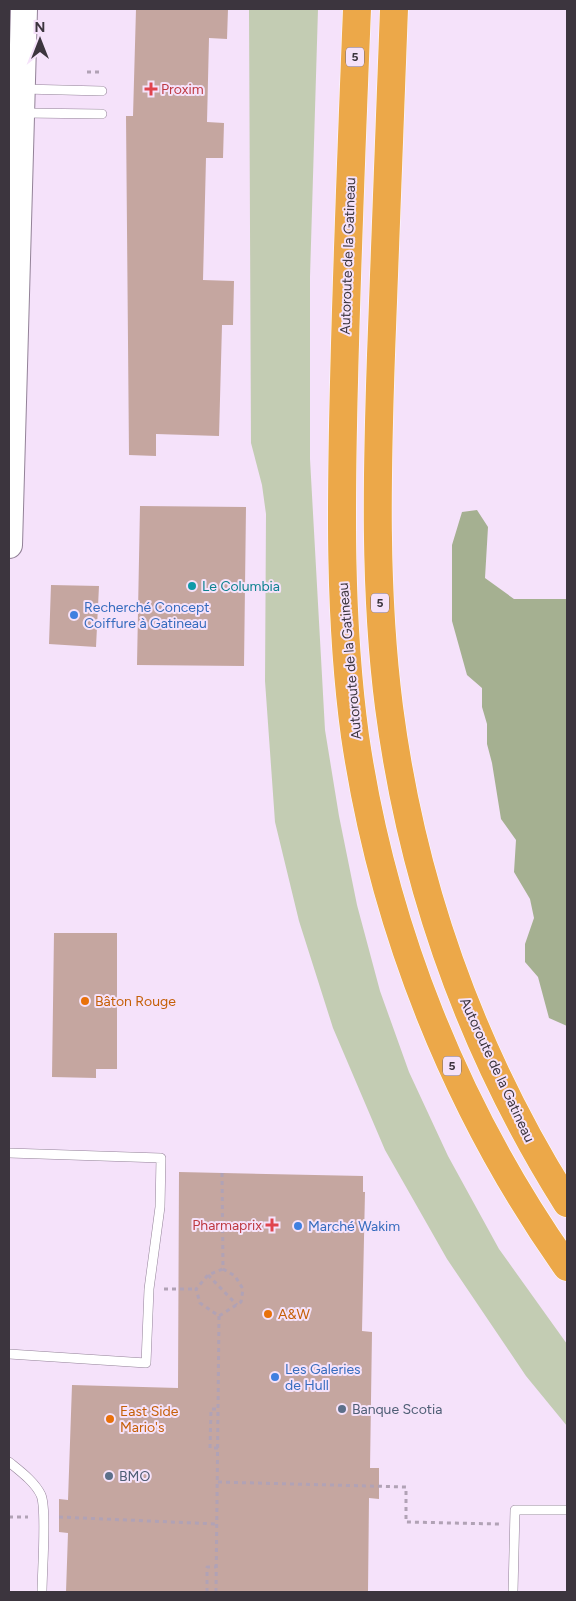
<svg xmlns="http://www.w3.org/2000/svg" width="576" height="1601" viewBox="0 0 576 1601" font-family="Figtree,sans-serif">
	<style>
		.green { fill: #c3ccb3 }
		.forest { fill: #a5b091 }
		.building { fill: #c5a6a0 }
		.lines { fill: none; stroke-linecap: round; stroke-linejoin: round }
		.service-casing { stroke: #938298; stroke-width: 10 }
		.secondary-casing { stroke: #938298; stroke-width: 28 }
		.motorway-casing { stroke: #fff; stroke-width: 29 }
		.path { stroke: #b1a2b5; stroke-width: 3; stroke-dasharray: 4 4; stroke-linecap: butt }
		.service { stroke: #fff; stroke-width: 9 }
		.secondary { stroke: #fff; stroke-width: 26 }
		.motorway { stroke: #eca849; stroke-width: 28 }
		.health-dot { fill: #e0444e; stroke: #f5e2fa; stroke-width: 2 }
		.culture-dot { fill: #0f9aa8; stroke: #f5e2fa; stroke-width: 2 }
		.shop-dot { fill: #3f7fe0; stroke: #f5e2fa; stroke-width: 2 }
		.food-dot { fill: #e8710a; stroke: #f5e2fa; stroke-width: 2 }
		.service-dot { fill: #5c6f8a; stroke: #f5e2fa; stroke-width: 2 }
		.labels { text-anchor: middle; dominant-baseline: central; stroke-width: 4; stroke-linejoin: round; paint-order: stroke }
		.shield { fill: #f5e2fa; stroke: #746976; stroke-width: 1 }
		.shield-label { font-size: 12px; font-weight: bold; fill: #3c353e }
		.health-label { font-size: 14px; fill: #be3a42; stroke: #f5e2fa; text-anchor: start }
		.street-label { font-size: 14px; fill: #3c353e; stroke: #f5e2fa }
		.culture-label { font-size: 14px; fill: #0d838f; stroke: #f5e2fa; text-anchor: start }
		.shop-label { font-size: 14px; fill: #366cbe; stroke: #f5e2fa; text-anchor: start }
		.food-label { font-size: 14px; fill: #c56008; stroke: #f5e2fa; text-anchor: start }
		.service-label { font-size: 14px; fill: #4e5e75; stroke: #f5e2fa; text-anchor: start }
	</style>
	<rect width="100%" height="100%" fill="#f5e2fa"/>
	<path class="green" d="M249 9H318L310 277V459L325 730 339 816 357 905 380 991 409 1072 448 1156 499 1249 567 1344V1426L526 1376 447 1259 385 1150 333 1028 299 921 275 822 265 681 266 514 262 485 251 443Z"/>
	<path class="forest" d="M477 510 488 527 485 578 514 599H567V1026L549 1018 538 977 525 962V944L534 918 530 899 514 872 516 840 501 819 492 763 487 744V724L482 707V688L467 675 452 621V545L462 512Z"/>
	<path class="building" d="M136 9H228L227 39 209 38 207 122 224 123 223 158H206L203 280 234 281 233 325H222L219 436 156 434V456L129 455 126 116H133Z
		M140 506 246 507 244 666 137 665Z
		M51 585 99 586 96 647 49 644Z
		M54 933H117V1069H96V1078L52 1077Z
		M179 1172 363 1176V1192H365L362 1331 372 1332 370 1468H379V1499L369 1498 368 1592H66L68 1533 59 1532V1499L68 1500 72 1385 178 1388Z"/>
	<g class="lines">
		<g class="service-casing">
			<path id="service" d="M23 89 102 91
				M24 113 102 114
				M9 1153 161 1158 160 1207 149 1289 146 1363 9 1354
				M9 1462C20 1471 35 1482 41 1495 47 1509 42 1573 42 1592
				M513 1592 515 1510H567"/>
		</g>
		<g class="secondary-casing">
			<path id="secondary" d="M9 545 24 9"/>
		</g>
		<g class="motorway-casing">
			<path id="motorway" d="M357 9C352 133 347 258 344 382 341 500 339 619 355 736 383 927 456 1110 567 1267
				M394 9C390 124 385 239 381 355 377 472 374 590 389 707 412 884 472 1052 567 1203"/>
		</g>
		<path class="path" d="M87 72H103
			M222 1173 223 1269
			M223 1269 235 1276 243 1289 241 1302 219 1316 200 1303 196 1289 208 1275Z
			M208 1275 237 1305
			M164 1289H196
			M218 1448H210L211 1409H218
			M218 1482 406 1487V1522L499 1524
			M9 1517H28
			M59 1517 217 1524
			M207 1592V1567H216
			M216 1592 219 1316"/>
		<use href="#service" class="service"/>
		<use href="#secondary" class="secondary"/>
		<use href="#motorway" class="motorway"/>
	</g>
	<g class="health-dot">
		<path d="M148.5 81.5h5v5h5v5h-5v5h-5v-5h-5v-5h5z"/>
		<path d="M269.5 1217.5h5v5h5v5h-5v5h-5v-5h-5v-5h5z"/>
	</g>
	<circle class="culture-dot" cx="192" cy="586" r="5"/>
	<g class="shop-dot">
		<circle cx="74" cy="615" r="5"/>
		<circle cx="298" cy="1226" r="5"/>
		<circle cx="275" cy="1377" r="5"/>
	</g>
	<g class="food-dot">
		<circle cx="85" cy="1001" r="5"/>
		<circle cx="268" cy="1314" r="5"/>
		<circle cx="110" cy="1419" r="5"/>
	</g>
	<g class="service-dot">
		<circle cx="342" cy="1409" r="5"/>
		<circle cx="109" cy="1476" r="5"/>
	</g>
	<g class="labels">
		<g class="shield">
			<rect x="346" y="47.5" width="18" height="19" rx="4"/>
			<rect x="371" y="593.5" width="18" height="19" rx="4"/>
			<rect x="443" y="1056.5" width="18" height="19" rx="4"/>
		</g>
		<g class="shield-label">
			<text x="355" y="57">5</text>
			<text x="380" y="603">5</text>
			<text x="452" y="1066">5</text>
		</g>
		<g class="health-label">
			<text x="161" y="89">Proxim</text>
			<text x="262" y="1225" text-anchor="end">Pharmaprix</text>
		</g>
		<g class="street-label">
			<text transform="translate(348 256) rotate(-88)">Autoroute de la Gatineau</text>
			<text transform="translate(350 661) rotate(-95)">Autoroute de la Gatineau</text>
			<text transform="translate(497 1070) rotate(65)">Autoroute de la Gatineau</text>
		</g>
		<g class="culture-label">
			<text x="202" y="586">Le Columbia</text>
		</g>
		<g class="shop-label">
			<text x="84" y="607">Recherché Concept<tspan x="84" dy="16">Coiffure à Gatineau</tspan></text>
			<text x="308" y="1226">Marché Wakim</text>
			<text x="285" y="1369">Les Galeries<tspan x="285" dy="16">de Hull</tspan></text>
		</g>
		<g class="food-label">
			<text x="95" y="1001">Bâton Rouge</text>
			<text x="278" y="1314">A&amp;W</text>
			<text x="120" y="1411">East Side<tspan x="120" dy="16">Mario's</tspan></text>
		</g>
		<g class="service-label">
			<text x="352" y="1409">Banque Scotia</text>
			<text x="119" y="1476">BMO</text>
		</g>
	</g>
	<rect width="576" height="1601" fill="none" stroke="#3c353e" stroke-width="20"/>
	<g transform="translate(40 40)" stroke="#f5e2fa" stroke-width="4" paint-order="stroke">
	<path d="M0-4L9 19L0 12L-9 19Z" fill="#3c353e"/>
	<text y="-8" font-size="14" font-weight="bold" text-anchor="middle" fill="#3c353e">N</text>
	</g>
</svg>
